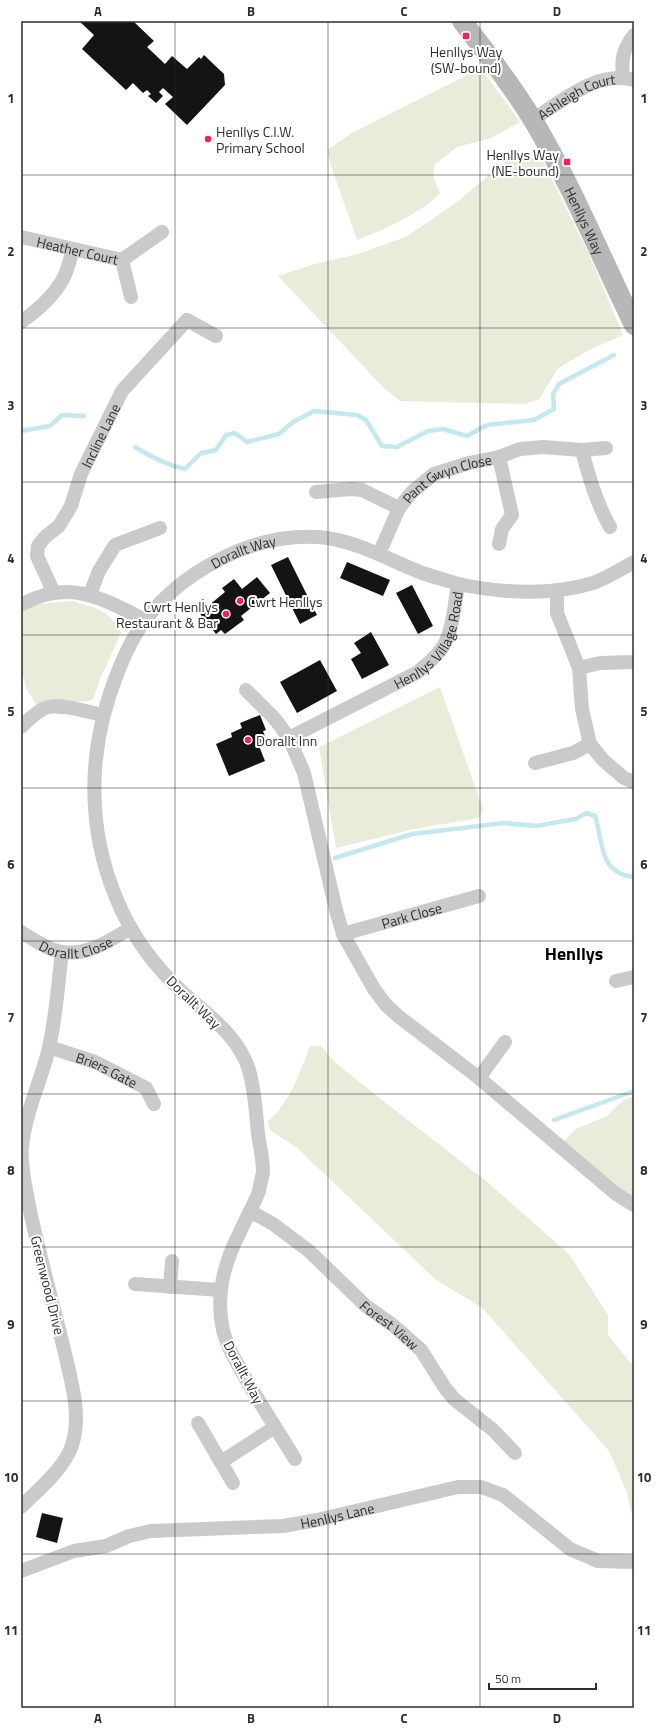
<svg xmlns="http://www.w3.org/2000/svg" width="655" height="1729" viewBox="0 0 655 1729" font-family="'Titillium Web',sans-serif">
	<style>
		.green { fill: #e8ecd9 }
		.lines { fill: none; stroke-linecap: round; stroke-linejoin: round }
		.stream { stroke: #c3e8ee; stroke-width: 4.5 }
		.building { fill: #141414 }
		.street { stroke: #cacaca; stroke-width: 14 }
		.secondary { stroke: #b7b7b7; stroke-width: 20 }
		.grid { fill: none; stroke: #2d2d2d; stroke-width: 1; stroke-opacity: 0.55 }
		.poi-dot { fill: #f61e61; stroke: #fff; stroke-width: 1.5 }
		.labels { text-anchor: middle; dominant-baseline: central; stroke-width: 4; stroke-linejoin: round; paint-order: stroke }
		.poi-label { font-size: 14px; fill: #2d2d2d; stroke: #fff; text-anchor: start }
		.street-label { font-size: 14px; fill: #2d2d2d; stroke: #fff }
		.district-label { font-size: 18px; font-weight: bold; fill: #000; stroke: #fff }
		.neatline { fill: none; stroke: #2d2d2d; stroke-width: 1.5 }
		.grid-label { font-size: 13px; text-anchor: middle; font-weight: bold; fill: #2d2d2d }
	</style>
	<rect width="100%" height="100%" fill="#fff"/>
	<path class="green" d="M481 68 520 122 491 138 457 147 435 164 433 176 440 193C422 213 383 230 357 240L331 166 327 150 352 133Z
		M516 158H536L543 162 589 254 623 335 589 350 558 368 539 399 525 404 400 401 383 387 278 276 315 264 358 254 406 237 457 202 507 160Z
		M72 601C94 608 112 610 121 633L100 679 93 699 88 701 71 702 37 706 27 690 21 670V614C33 602 56 602 72 601Z
		M440 687 483 809 479 818 414 829 336 848 319 747Z
		M310 1046H321L336 1063 368 1089 486 1181 569 1254 608 1315V1335L634 1367V1522L626 1490 609 1451 484 1310C469 1298 451 1290 435 1279L297 1148 270 1130 268 1121C290 1103 300 1072 310 1046Z
		M634 1096V1196L615 1185 563 1142 576 1129 607 1116 622 1101Z"/>
	<g class="lines">
		<path class="stream" d="M21 431 50 426 62 415 84 416
			M135 447C151 457 166 465 185 469L201 453 216 450 226 435 235 433 247 442 279 434 293 422 314 411 357 415 366 420 382 446 397 447 428 431 443 429 467 436 487 425 534 420 554 409 553 394 559 384 614 355
			M335 858 412 834 504 823 536 826 576 819 586 813 595 816C604 843 598 873 634 877
			M554 1120 634 1091"/>
	</g>
	<path class="building" d="M79 21H133L154 41 147 47 165 64 172 56 187 69 199 57 201 59 204 55 224 74 225 85 187 125 165 104 173 97 163 88 159 92 163 96 156 103 148 96 151 94 147 90 143 93 133 83 126 90 82 49 94 35Z
		M288 557 317 615 300 624 271 565Z
		M347 562 390 580 383 596 340 578Z
		M257 577 270 593 241 616 244 620 225 634 221 630 216 634 194 606 203 599 208 606 225 592 222 588 234 579 242 589Z
		M412 585 433 626 418 634 396 593Z
		M371 632 389 665 362 679 351 659 361 653 354 643Z
		M320 660 337 691 297 713 280 682Z
		M260 715 266 730 263 731 267 742 259 746 265 761 229 776 216 744 232 737 231 733 242 728 240 723Z
		M42 1513 63 1518 57 1543 36 1537Z"/>
	<g class="lines">
		<g class="street">
			<path d="M623 77C621 58 623 50 634 35"/>
			<path id="s1" d="M532 120C563 101 596 70 634 80"/>
			<path id="s2" d="M21 237 122 260 131 297"/>
			<path d="M122 260 162 232"/>
			<path d="M21 322C38 310 53 297 63 279 68 270 70 259 73 249"/>
			<path d="M582 450C589 477 596 502 610 527"/>
			<path d="M316 492 351 489 362 490 399 508"/>
			<path d="M499 544 502 529 512 515 499 457"/>
			<path id="s3" d="M379 554 399 508 412 492 434 474 469 463 499 457 520 449 543 447 582 450 606 448"/>
			<path d="M557 590V613L579 668 582 709 590 744 603 760 624 778 634 782"/>
			<path id="s4" d="M54 593 37 556 38 546 45 537 59 526 71 506 81 474 122 391 187 320 216 336"/>
			<path d="M90 594 99 571 115 545 160 528"/>
			<path d="M21 605C68 578 102 598 145 620"/>
			<path d="M579 668 600 663 634 662"/>
			<path d="M246 690 275 719 289 738 304 773 336 910 343 934 374 989 386 1005 398 1016 479 1078 615 1193 634 1205"/>
			<path d="M21 727C27 721 41 708 49 707 63 704 89 712 103 715"/>
			<path id="s5" d="M289 738 418 672C427 664 438 656 444 645 453 628 455 603 458 584 502 593 550 596 593 583 607 578 621 569 634 562"/>
			<path d="M535 763 573 753 590 744"/>
			<path id="s6" d="M21 932C33 939 48 950 62 952 88 956 110 940 131 928"/>
			<path id="s7" d="M343 934 479 896"/>
			<path d="M616 981 634 977"/>
			<path id="s8" d="M49 1047 95 1062 146 1088 154 1104"/>
			<path d="M479 1078 505 1042"/>
			<path id="s9" d="M250 1211 273 1224 309 1251 366 1306 394 1326 421 1350 445 1388 454 1399 493 1430 515 1453"/>
			<path d="M135 1284 220 1290"/>
			<path d="M170 1287 172 1261"/>
			<path d="M198 1423 233 1483"/>
			<path id="s10" d="M295 1459C280 1435 266 1412 251 1388 241 1369 228 1351 223 1330 215 1295 224 1263 240 1232 246 1218 254 1205 259 1191 260 1185 262 1178 263 1172 263 1160 260 1146 258 1134 256 1113 255 1091 249 1070 237 1030 196 1008 170 980 148 957 129 929 117 900 85 824 88 745 119 669 126 652 135 633 146 619 165 595 188 576 215 562 247 544 282 535 319 537 355 540 389 560 422 573 434 577 446 580 458 584"/>
			<path d="M221 1462 275 1427"/>
			<path d="M21 1507C38 1490 65 1468 72 1445 81 1418 73 1388 67 1362 55 1310 40 1259 29 1206 26 1188 20 1166 22 1147 25 1113 41 1081 49 1048 56 1017 58 984 62 952"/>
			<path id="s11" d="M21 1571 74 1551 106 1546 129 1536 151 1531 283 1526 317 1520 458 1487H481L503 1495 570 1549 598 1561 634 1562"/>
		</g>
		<path class="secondary" id="s12" d="M462 21C487 53 512 86 533 120 572 186 601 257 634 325"/>
	</g>
	<path class="grid" d="M175 21V1708M328 21V1708M480 21V1708M21 175H634M21 328H634M21 482H634M21 635H634M21 788H634M21 941H634M21 1094H634M21 1247H634M21 1401H634M21 1554H634"/>
	<g class="poi-dot">
		<rect x="462" y="32" width="8" height="8" rx="2"/>
		<circle cx="208" cy="139" r="4"/>
		<rect x="563" y="158" width="8" height="8" rx="2"/>
		<circle cx="240" cy="601" r="4"/>
		<circle cx="226" cy="614" r="4"/>
		<circle cx="248" cy="740" r="4"/>
	</g>
	<g class="labels">
		<g class="poi-label">
			<text x="466" y="51" text-anchor="middle">Henllys Way<tspan x="466" dy="16">(SW-bound)</tspan></text>
			<text x="216" y="131">Henllys C.I.W.<tspan x="216" dy="16">Primary School</tspan></text>
			<text x="559" y="154" text-anchor="end">Henllys Way<tspan x="559" dy="16">(NE-bound)</tspan></text>
			<text x="248" y="601">Cwrt Henllys</text>
			<text x="218" y="606" text-anchor="end">Cwrt Henllys<tspan x="218" dy="16">Restaurant &amp; Bar</tspan></text>
			<text x="256" y="740">Dorallt Inn</text>
		</g>
		<g class="street-label">
			<text stroke="none"><textPath href="#s1" startOffset="51">Ashleigh Court</textPath></text>
			<text stroke="none"><textPath href="#s12" startOffset="235">Henllys Way</textPath></text>
			<text stroke="none"><textPath href="#s2" startOffset="58">Heather Court</textPath></text>
			<text stroke="none"><textPath href="#s4" startOffset="180">Incline Lane</textPath></text>
			<text stroke="none"><textPath href="#s3" startOffset="109">Pant Gwyn Close</textPath></text>
			<text stroke="none"><textPath href="#s10" startOffset="1050">Dorallt Way</textPath></text>
			<text stroke="none"><textPath href="#s5" startOffset="178">Henllys Village Road</textPath></text>
			<text stroke="none"><textPath href="#s7" startOffset="71">Park Close</textPath></text>
			<text stroke="none"><textPath href="#s6" startOffset="60">Dorallt Close</textPath></text>
			<text transform="translate(194 1002) rotate(44)">Dorallt Way</text>
			<text stroke="none"><textPath href="#s8" startOffset="62">Briers Gate</textPath></text>
			<text transform="translate(48 1285) rotate(76)">Greenwood Drive</text>
			<text stroke="none"><textPath href="#s9" startOffset="181">Forest View</textPath></text>
			<text transform="translate(244 1372) rotate(62)">Dorallt Way</text>
			<text stroke="none"><textPath href="#s11" startOffset="324">Henllys Lane</textPath></text>
		</g>
		<g class="district-label">
			<text x="574" y="953">Henllys</text>
		</g>
	</g>
	<rect width="655" height="1729" fill="none" stroke="#ffffff" stroke-width="44"/>
	<path d="M489 1683v6h107v-6" fill="none" stroke="#2d2d2d" stroke-width="2"/>
	<text x="495" y="1683" font-size="12" fill="#2d2d2d" stroke="#ffffff" stroke-width="3" paint-order="stroke">50 m</text>
	<rect x="22" y="22" width="611" height="1685" class="neatline"/>
	<g class="grid-label">
		<text x="98" y="16">A</text>
		<text x="251" y="16">B</text>
		<text x="404" y="16">C</text>
		<text x="557" y="16">D</text>
		<text x="11" y="103">1</text>
		<text x="644" y="103">1</text>
		<text x="11" y="256">2</text>
		<text x="644" y="256">2</text>
		<text x="11" y="410">3</text>
		<text x="644" y="410">3</text>
		<text x="11" y="563">4</text>
		<text x="644" y="563">4</text>
		<text x="11" y="716">5</text>
		<text x="644" y="716">5</text>
		<text x="11" y="869">6</text>
		<text x="644" y="869">6</text>
		<text x="11" y="1022">7</text>
		<text x="644" y="1022">7</text>
		<text x="11" y="1175">8</text>
		<text x="644" y="1175">8</text>
		<text x="11" y="1329">9</text>
		<text x="644" y="1329">9</text>
		<text x="11" y="1482">10</text>
		<text x="644" y="1482">10</text>
		<text x="11" y="1635">11</text>
		<text x="644" y="1635">11</text>
		<text x="98" y="1723">A</text>
		<text x="251" y="1723">B</text>
		<text x="404" y="1723">C</text>
		<text x="557" y="1723">D</text>
	</g>
</svg>
